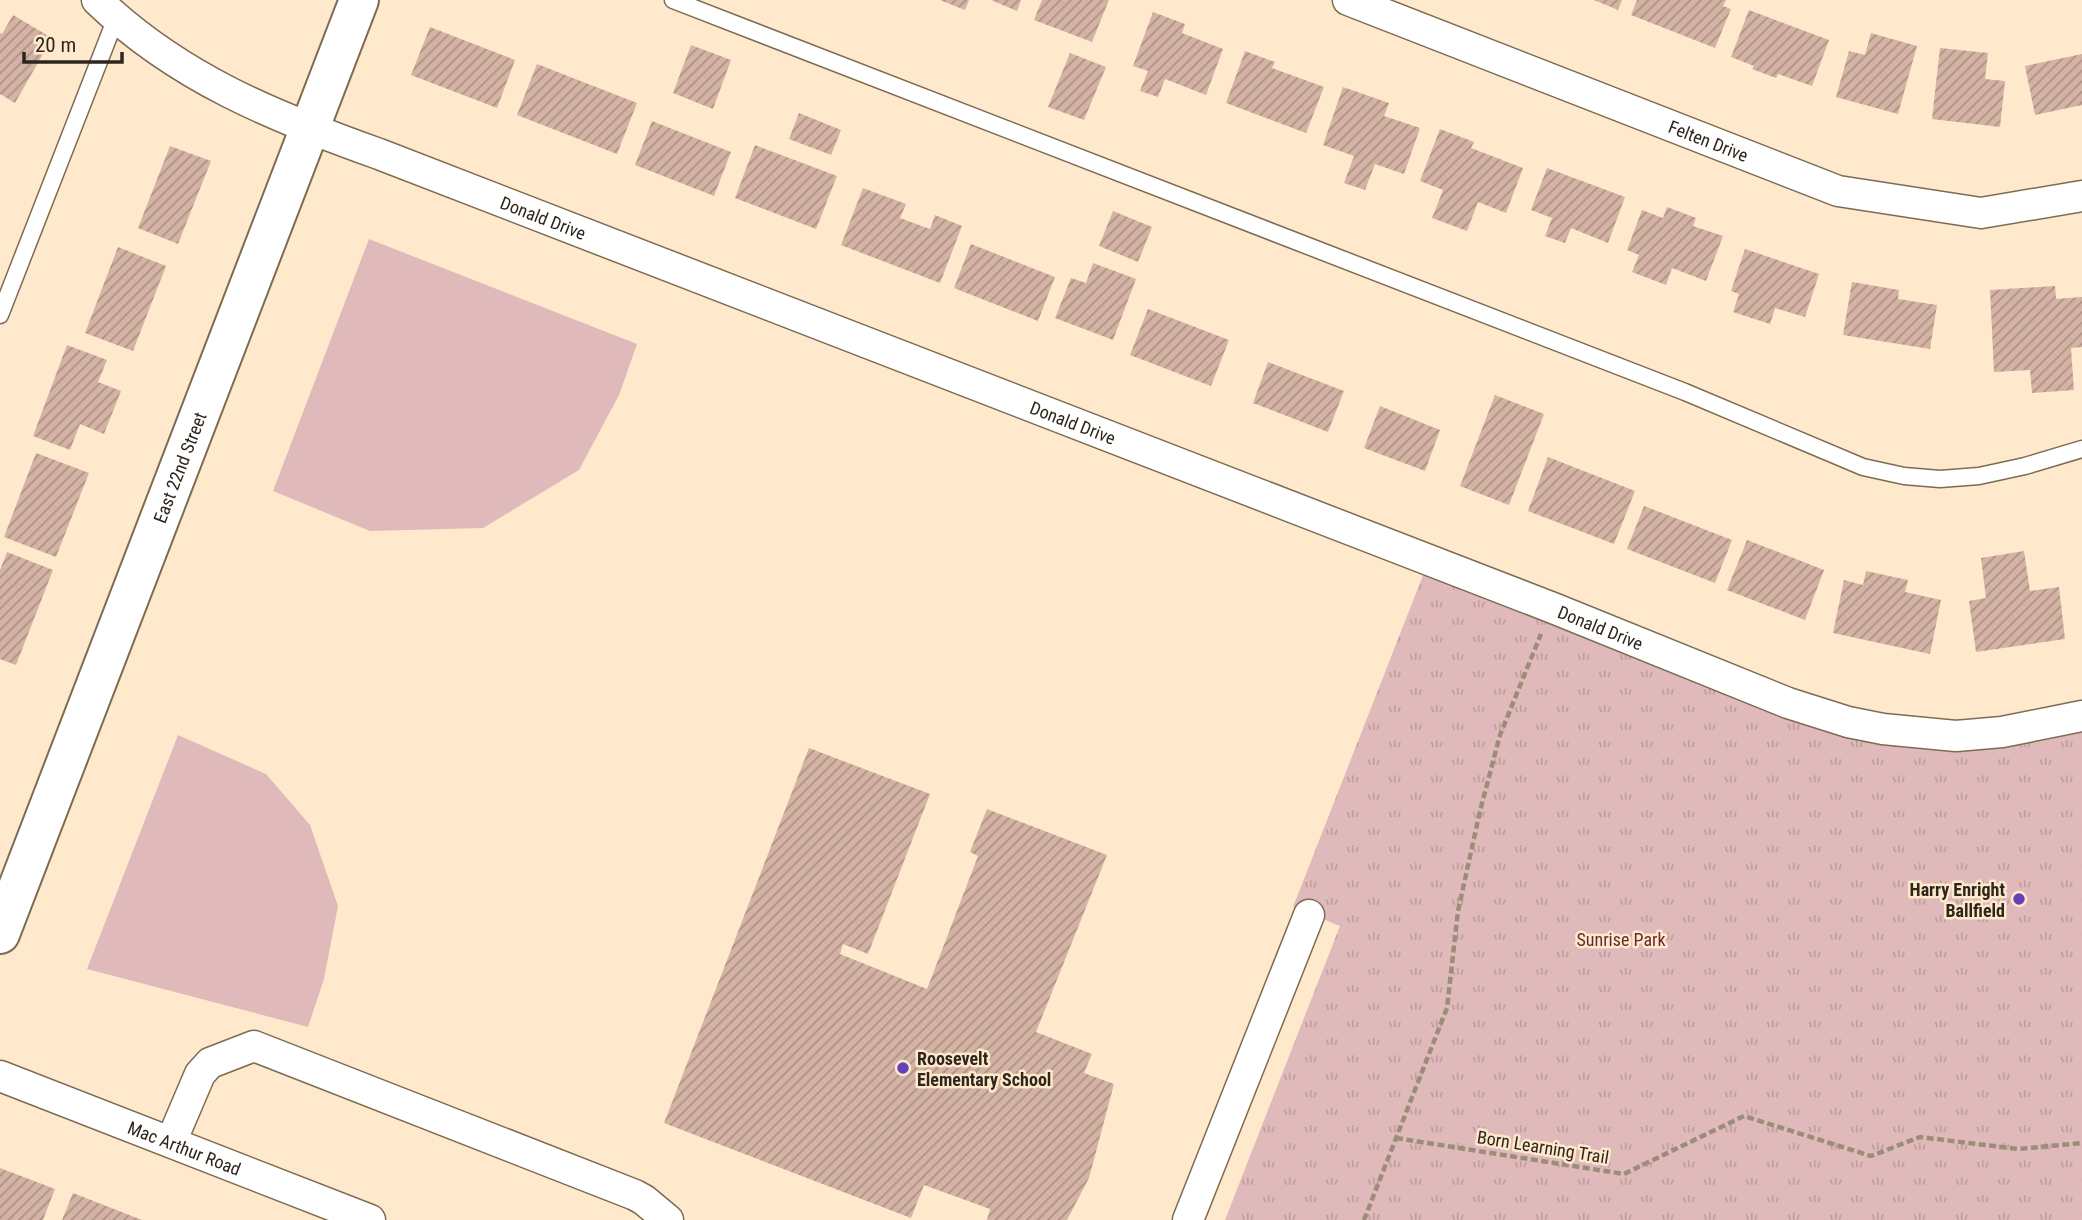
<svg xmlns="http://www.w3.org/2000/svg" width="2082" height="1220" viewBox="0 0 2082 1220" font-family="'Roboto Condensed',sans-serif">
	<style>
		.grass { fill: #e0b9ba }
		.park { fill: url(#park-tufts) }
		.building { fill: url(#building-hatch) }
		.lines { fill: none; stroke-linecap: round; stroke-linejoin: round }
		.lane-casing { stroke: #7d6b52; stroke-width: 19 }
		.street-casing { stroke: #7d6b52; stroke-width: 33 }
		.secondary-casing { stroke: #7d6b52; stroke-width: 42 }
		.path { stroke: #9b8d79; stroke-width: 4.5; stroke-dasharray: 7 3.5; stroke-linecap: butt }
		.lane { stroke: #fff; stroke-width: 16 }
		.street { stroke: #fff; stroke-width: 30 }
		.secondary { stroke: #fff; stroke-width: 38 }
		.poi-dot { fill: #6441b9; stroke: #fee9cd; stroke-width: 2.5 }
		.labels { text-anchor: middle; dominant-baseline: central; stroke-width: 5; stroke-linejoin: round; paint-order: stroke }
		.street-label { font-size: 18px; fill: #2e261c; stroke: #fee9cd }
		.poi-label { font-size: 18px; font-weight: bold; fill: #2e261c; stroke: #fee9cd; text-anchor: end }
		.park-label { font-size: 18px; fill: #69292e; stroke: #fee9cd }
	</style>
	<defs>
		<pattern id="park-tufts" width="24" height="20" patternUnits="userSpaceOnUse" patternTransform="scale(1.75)"><rect width="24" height="20" fill="#e0b9ba"/><path d="M3 7l-1-3M5 7V3M7 7l1-3M15 17l-1-3M17 17v-4M19 17l1-3" fill="none" stroke="#c09f9f"/></pattern>
		<pattern id="building-hatch" width="6" height="6" patternUnits="userSpaceOnUse" patternTransform="scale(1.75)"><rect width="6" height="6" fill="#d4b3a4"/><path d="M-1 1l2-2M0 6l6-6M5 7l2-2" fill="none" stroke="#ac9185"/></pattern>
	</defs>
	<rect width="100%" height="100%" fill="#fee9cd"/>
	<path class="grass" d="M369 239 637 344 619 395 579 470 483 528 370 531 273 491Z
		M178 735 266 774 310 825 338 906 324 979 308 1027 87 969Z"/>
	<path class="park" d="M1429 560 1883 729 2082 716V1220H1225L1340 926 1293 907Z"/>
	<path class="building" d="M940 0H969L965 10Z
		M991 0H1021L1017 11Z
		M1042 0H1109L1092 42 1034 20Z
		M1594 0H1622L1618 10Z
		M1637 0H1726L1723 6 1731 9 1715 48 1631 15Z
		M1749 10 1829 40 1812 86 1778 74 1776 78 1752 69 1754 66 1731 57Z
		M1153 12 1185 24 1182 33 1223 49 1206 95 1165 79 1158 97 1140 91 1148 71 1133 66Z
		M13 15 52 38 15 103 0 94V33L2 34Z
		M430 27 515 60 497 108 411 75Z
		M1871 33 1917 46 1898 114 1836 97 1849 51 1865 55Z
		M691 45 731 60 713 109 673 93Z
		M1940 48 1988 53 1985 79 2005 81 2000 127 1932 119Z
		M1245 51 1275 62 1272 68 1324 87 1306 133 1226 103Z
		M1070 53 1106 67 1084 120 1048 107Z
		M2082 54V105L2035 115 2025 66Z
		M537 64 637 103 617 154 517 115Z
		M1343 87 1389 103 1384 116 1420 128 1404 174 1375 164 1365 190 1344 183 1354 156 1323 145Z
		M799 113 841 130 831 155 789 139Z
		M652 121 731 152 714 196 635 165Z
		M1440 129 1474 142 1471 148 1523 168 1506 213 1478 202 1467 231 1432 218 1443 190 1420 181Z
		M755 145 837 176 816 229 735 198Z
		M170 146 211 161 178 244 138 228Z
		M1547 168 1625 197 1608 243 1571 228 1565 243 1545 236 1552 218 1531 210Z
		M863 188 906 204 900 218 930 229 935 215 962 226 940 283 841 245Z
		M1667 207 1696 218 1693 226 1723 236 1706 281 1672 268 1666 285 1632 272 1639 255 1627 250 1642 210 1663 218Z
		M1113 211 1152 227 1138 262 1099 246Z
		M971 244 1055 277 1038 321 954 288Z
		M118 247 166 266 133 351 85 333Z
		M1745 249 1819 274 1805 317 1775 308 1770 324 1733 312 1739 294 1731 291Z
		M1093 263 1136 279 1113 340 1055 318 1071 278 1086 283Z
		M1852 282 1899 290 1898 299 1937 305 1930 349 1843 335Z
		M2055 286 2056 299 2082 297V347L2071 348 2074 390 2032 393 2030 370 1994 372 1990 290Z
		M1148 309 1229 340 1211 386 1130 355Z
		M67 345 107 360 98 382 121 391 104 434 80 424 70 450 33 436Z
		M1268 362 1344 391 1328 432 1253 403Z
		M1495 395 1544 414 1509 505 1460 486Z
		M1380 406 1440 430 1425 471 1364 448Z
		M36 453 89 473 56 557 4 537Z
		M1548 457 1635 491 1614 544 1528 511Z
		M1644 506 1732 540 1715 583 1627 549Z
		M1747 540 1824 570 1805 620 1727 590Z
		M2024 551 2030 591 2059 587 2065 639 1976 652 1969 601 1986 598 1981 558Z
		M7 552 53 570 16 665 0 659V570Z
		M1866 571 1908 580 1905 592 1941 600 1930 654 1833 633 1844 580 1863 585Z
		M809 748 930 794 868 954 843 944 840 954 927 989 978 856 970 852 987 809 1107 855 1036 1032 1092 1054 1084 1073 1114 1084 1089 1178 1067 1220H987L990 1209 924 1185 911 1218 664 1123Z
		M0 1168 55 1189 43 1220H0Z
		M73 1193 142 1220H62Z"/>
	<g class="lines">
		<g class="lane-casing">
			<path id="lane" d="M673 0 1685 392 1863 467 1904 476 1940 479 1979 476 2025 466 2082 449
				M0 315 116 18"/>
		</g>
		<g class="street-casing">
			<g id="street">
				<path id="s1" d="M97 0C178 78 275 117 379 154L1553 608 1788 703 1848 722 1883 729 1956 736 2002 732 2082 716"/>
				<path id="s2" d="M1348 0 1838 191 1981 213 2082 196"/>
				<path id="s3" d="M0 1076 370 1220"/>
				<path d="M171 1142 200 1074 210 1063 254 1046 635 1195 644 1200 668 1220"/>
				<path d="M1188 1220 1309 915"/>
			</g>
		</g>
		<g class="secondary-casing">
			<g id="secondary">
				<path id="s4" d="M0 934 359 0"/>
			</g>
		</g>
		<path class="path" d="M1396 1138 1624 1174 1744 1116 1871 1156 1920 1137 2018 1149 2082 1143
			M1364 1220 1447 1008 1458 911 1480 811 1500 735 1541 634"/>
		<use href="#lane" class="lane"/>
		<use href="#street" class="street"/>
		<use href="#secondary" class="secondary"/>
	</g>
	<g class="poi-dot">
		<circle cx="2019" cy="899" r="7"/>
		<circle cx="903" cy="1068" r="7"/>
	</g>
	<g class="labels">
		<g class="street-label">
			<text stroke="none"><textPath href="#s2" startOffset="387">Felten Drive</textPath></text>
			<text stroke="none"><textPath href="#s1" startOffset="500">Donald Drive</textPath></text>
			<text stroke="none"><textPath href="#s1" startOffset="1068">Donald Drive</textPath></text>
			<text stroke="none"><textPath href="#s4" startOffset="500">East 22nd Street</textPath></text>
			<text stroke="none"><textPath href="#s1" startOffset="1634">Donald Drive</textPath></text>
			<text transform="translate(1543 1147) rotate(9)">Born Learning Trail</text>
			<text stroke="none"><textPath href="#s3" startOffset="198">Mac Arthur Road</textPath></text>
		</g>
		<g class="poi-label">
			<text x="2005" y="889">Harry Enright<tspan x="2005" dy="21">Ballfield</tspan></text>
			<text x="917" y="1058" text-anchor="start">Roosevelt<tspan x="917" dy="21">Elementary School</tspan></text>
		</g>
		<g class="park-label">
			<text x="1621" y="939">Sunrise Park</text>
		</g>
	</g>
	<path d="M24 52v10h98v-10" fill="none" stroke="#2e261c" stroke-width="3.5"/>
	<text x="35" y="52" font-size="21" fill="#2e261c" stroke="#fee9cd" stroke-width="5" paint-order="stroke">20 m</text>
</svg>
